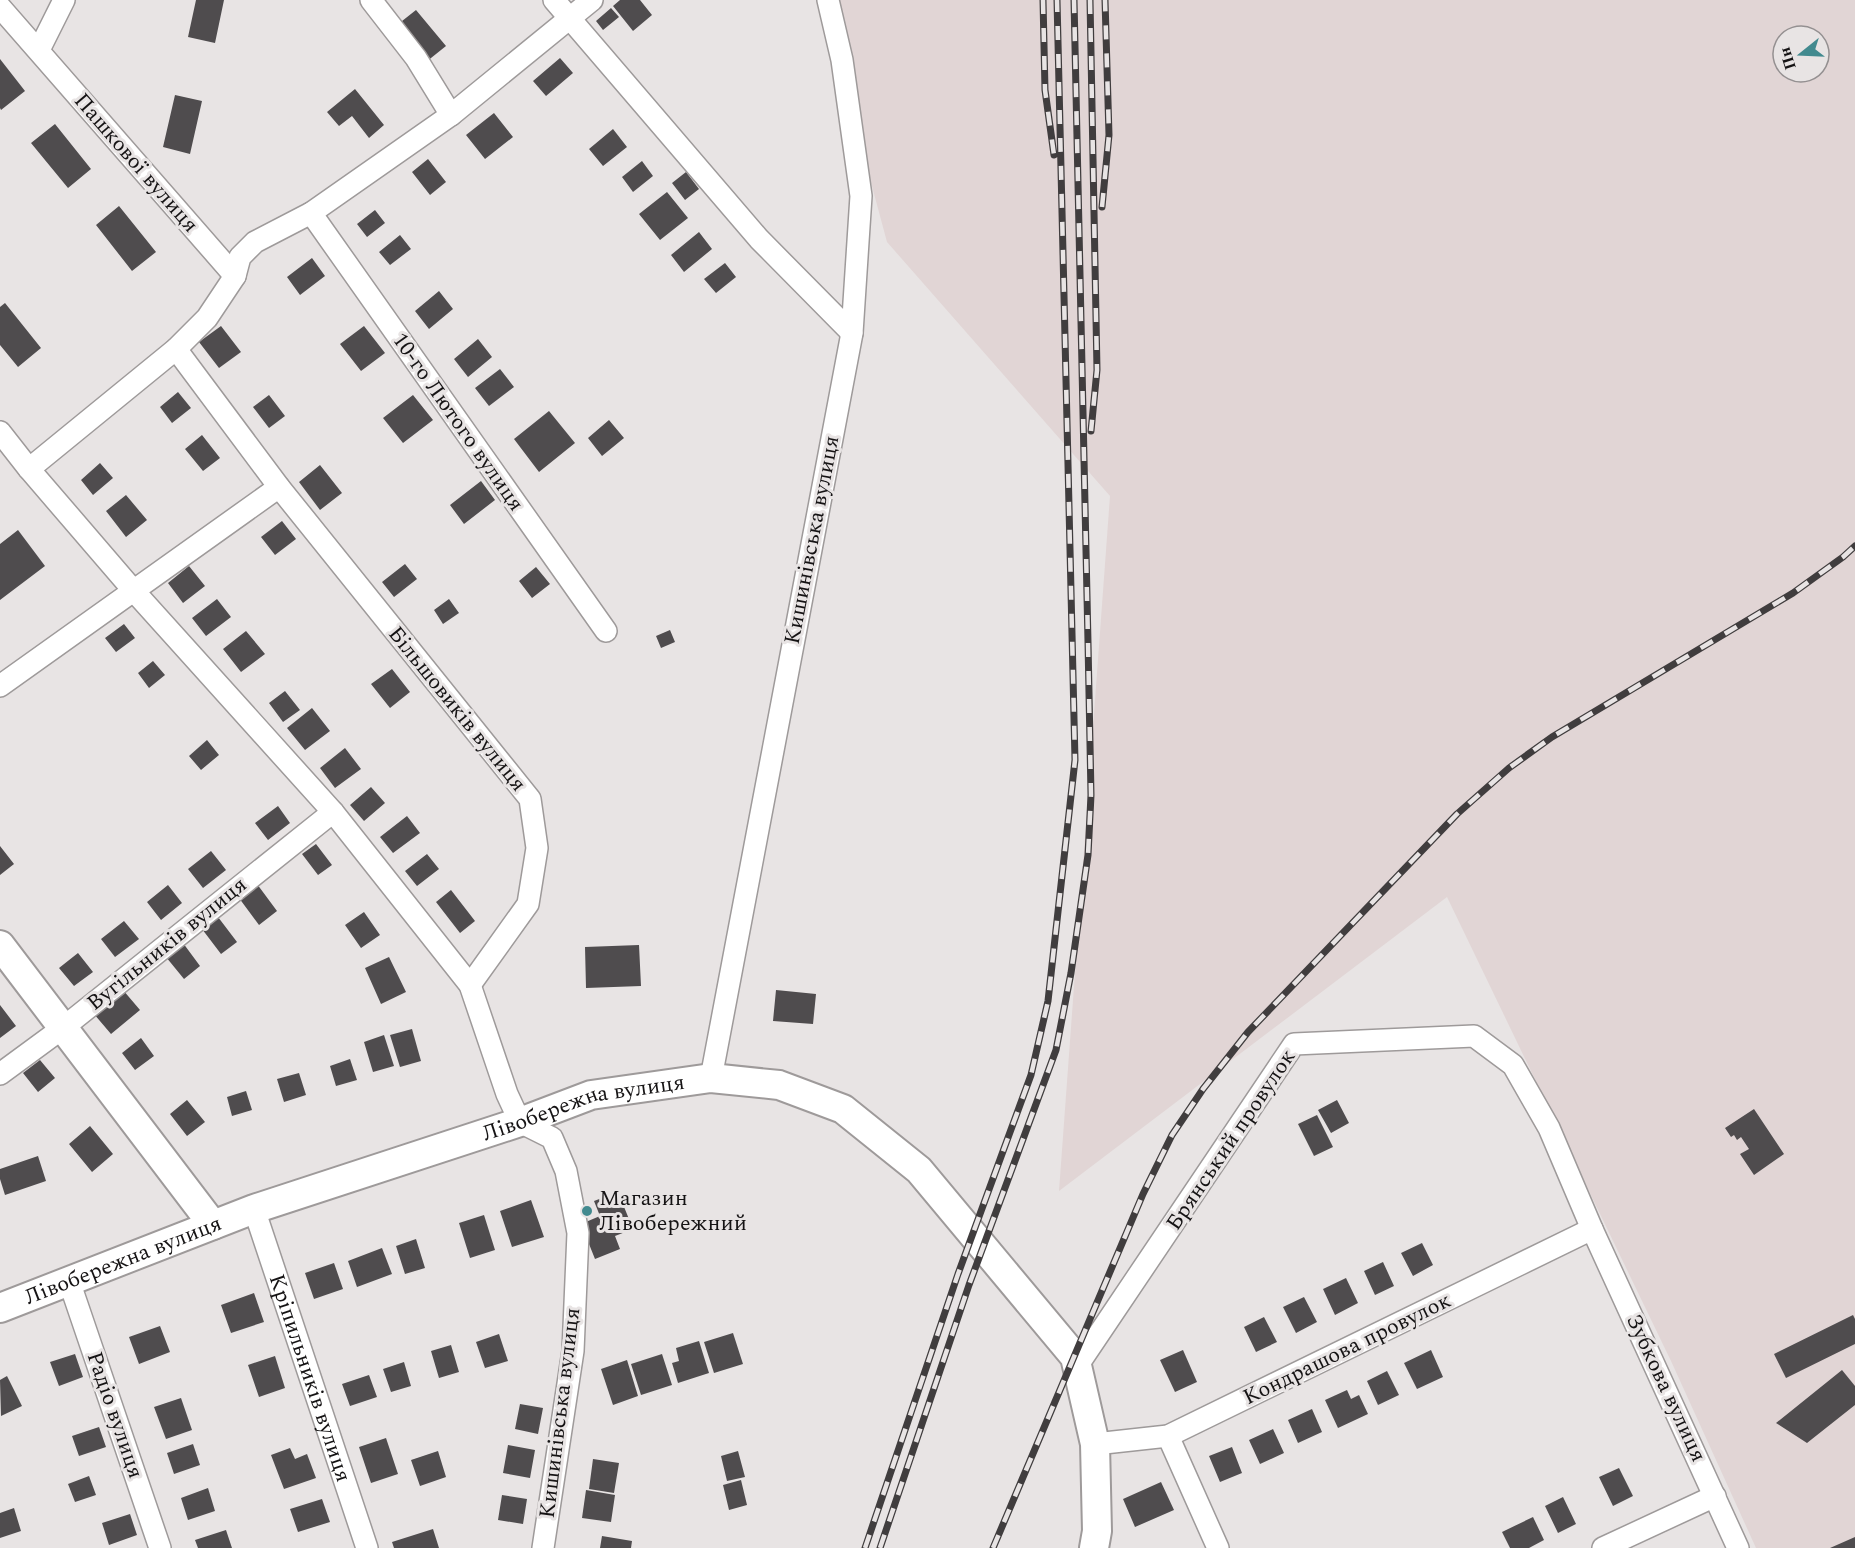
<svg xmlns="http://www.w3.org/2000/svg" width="1855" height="1548" viewBox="0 0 1855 1548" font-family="Spectral,serif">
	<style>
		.built { fill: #e1d5d5; fill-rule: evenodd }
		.building { fill: #4f4c4e }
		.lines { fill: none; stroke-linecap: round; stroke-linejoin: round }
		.street-casing { stroke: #9e9a9a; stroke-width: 24 }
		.secondary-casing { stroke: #9e9a9a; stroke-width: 32 }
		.street { stroke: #fff; stroke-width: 21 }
		.secondary { stroke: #fff; stroke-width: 28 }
		.rail-casing { stroke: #403d3e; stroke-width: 7 }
		.rail { stroke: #e8e4e4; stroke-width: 4.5; stroke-dasharray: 14; stroke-linecap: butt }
		.poi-dot { fill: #428a8f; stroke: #e8e4e4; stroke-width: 2 }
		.labels { text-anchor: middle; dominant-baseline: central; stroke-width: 6; stroke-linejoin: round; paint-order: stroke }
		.street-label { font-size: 22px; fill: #151314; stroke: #e8e4e4 }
		.poi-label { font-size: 22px; fill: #151314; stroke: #e8e4e4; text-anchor: start }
	</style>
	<rect width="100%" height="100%" fill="#e8e4e4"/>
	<path class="built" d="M822 0H1855V1548H1756L1671 1361 1447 897 1059 1191 1110 496 887 242ZM1783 36H1819V72H1783Z"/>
	<path class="building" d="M196 0H224L215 43 188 37Z
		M620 0H640L652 15 633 31 613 6Z
		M611 8 619 17 603 30 596 21Z
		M416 10 446 46 426 62 397 25Z
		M560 58 573 73 546 96 533 81Z
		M0 59 25 91 1 110 0 108Z
		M355 89 384 125 369 138 352 116 339 126 327 112Z
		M175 95 202 101 190 154 163 147Z
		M494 113 513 137 485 159 466 135Z
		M55 124 91 169 68 188 31 143Z
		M613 129 627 147 603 166 589 149Z
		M428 159 446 182 430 195 412 172Z
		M642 161 653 176 633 192 622 177Z
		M686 172 699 189 685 200 672 183Z
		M667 192 688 218 660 240 639 214Z
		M119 206 156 252 132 271 96 225Z
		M375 210 385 223 367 237 357 224Z
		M699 232 712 249 684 272 671 255Z
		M400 235 411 249 390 265 379 252Z
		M312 258 325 276 300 295 287 277Z
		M725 263 736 277 716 293 704 279Z
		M439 291 453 309 429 329 415 311Z
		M5 303 41 348 18 367 0 345V307Z
		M221 326 241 352 219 368 199 342Z
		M364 326 385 353 361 371 340 344Z
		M478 339 492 357 468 377 454 359Z
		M500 369 514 387 489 406 475 388Z
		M178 392 191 408 172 423 160 407Z
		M269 395 285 416 269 428 253 407Z
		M413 395 433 420 403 443 383 418Z
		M549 411 575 443 539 472 514 439Z
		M609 420 624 438 602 456 588 438Z
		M202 435 220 458 203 471 185 449Z
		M100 463 113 478 93 495 81 480Z
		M320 465 342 493 320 510 299 482Z
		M481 481 495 500 464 524 450 505Z
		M126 495 147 520 126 537 106 511Z
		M282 521 296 539 275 555 261 537Z
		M18 530 45 566 0 600V544Z
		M405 564 417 579 394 597 382 582Z
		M189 566 205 586 183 603 168 583Z
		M536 567 550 584 532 598 519 581Z
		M217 599 231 617 206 636 192 618Z
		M449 599 459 613 443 624 434 610Z
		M124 624 135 638 116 652 105 638Z
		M670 630 675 642 661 648 656 636Z
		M246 631 265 654 241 672 223 649Z
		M153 661 165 675 149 688 138 673Z
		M392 669 410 692 390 708 371 684Z
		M285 691 300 710 283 722 269 703Z
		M312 708 330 731 305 750 287 728Z
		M207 740 219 755 201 770 189 756Z
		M345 748 361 769 335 788 320 768Z
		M371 787 385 803 364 821 350 805Z
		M278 806 290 823 268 840 255 823Z
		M407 816 420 833 393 853 380 837Z
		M316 844 332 865 318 875 302 854Z
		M0 846 14 864 0 875Z
		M211 851 226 870 203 888 188 869Z
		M427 854 439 869 417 886 405 871Z
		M257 884 277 911 259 925 239 898Z
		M168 885 182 903 161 920 147 902Z
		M451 890 475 921 460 933 436 902Z
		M364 912 380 935 361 948 345 925Z
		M218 917 237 942 221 954 202 929Z
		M124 921 139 939 115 957 101 939Z
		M183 943 200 966 184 979 166 957Z
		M639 945 641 986 586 988 585 947Z
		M78 953 93 972 74 986 59 968Z
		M389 957 406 992 381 1004 365 968Z
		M123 990 140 1010 111 1034 94 1014Z
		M776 990 816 994 813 1024 773 1021Z
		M0 1005 16 1026 0 1038Z
		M412 1029 421 1061 400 1067 390 1035Z
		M384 1035 394 1066 373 1072 364 1042Z
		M141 1038 154 1056 135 1070 122 1053Z
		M350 1059 357 1080 336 1086 330 1066Z
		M40 1060 55 1078 38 1092 23 1073Z
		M299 1073 306 1095 284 1102 277 1079Z
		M246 1091 252 1110 232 1116 227 1097Z
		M187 1100 205 1122 187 1136 170 1114Z
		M1337 1100 1349 1123 1331 1133 1318 1110Z
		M1754 1109 1784 1154 1754 1175 1740 1154 1749 1149 1741 1137 1737 1140 1734 1135 1731 1137 1725 1128Z
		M1317 1115 1333 1147 1314 1156 1298 1124Z
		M90 1126 113 1154 92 1172 69 1144Z
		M38 1156 46 1181 5 1195 0 1179V1169Z
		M618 1192 633 1229 615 1236 620 1249 595 1259 581 1224 600 1216 594 1201Z
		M531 1200 544 1237 512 1247 500 1211Z
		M484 1215 495 1250 470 1258 459 1223Z
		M416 1239 425 1268 405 1274 396 1246Z
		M1422 1243 1433 1265 1413 1276 1401 1253Z
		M382 1248 392 1274 357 1287 348 1261Z
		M1383 1262 1394 1286 1375 1295 1364 1271Z
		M334 1263 343 1289 314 1299 305 1273Z
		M1346 1278 1358 1303 1335 1315 1323 1289Z
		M254 1293 264 1322 231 1333 221 1305Z
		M1304 1297 1317 1322 1296 1333 1283 1307Z
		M1853 1315 1855 1319V1344L1786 1378 1774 1354Z
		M1264 1317 1277 1342 1256 1352 1244 1327Z
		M160 1326 170 1352 139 1364 129 1337Z
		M733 1333 743 1364 714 1373 704 1342Z
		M499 1334 508 1361 485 1368 476 1342Z
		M699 1341 709 1373 678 1383 672 1363 679 1361 676 1348Z
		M451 1345 459 1372 439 1378 431 1351Z
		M1183 1350 1197 1382 1175 1392 1160 1360Z
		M1431 1350 1443 1377 1417 1389 1404 1363Z
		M75 1354 83 1377 59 1386 50 1362Z
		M662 1354 672 1385 641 1395 631 1364Z
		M275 1356 285 1388 259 1397 248 1365Z
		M627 1360 638 1396 613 1405 601 1369Z
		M404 1362 411 1386 391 1392 383 1369Z
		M1842 1370 1855 1386V1405L1807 1443 1776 1423Z
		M1387 1371 1399 1395 1378 1405 1367 1381Z
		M369 1375 377 1397 350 1406 342 1384Z
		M7 1376 22 1406 1 1416 0 1380Z
		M1347 1390 1351 1399 1359 1395 1368 1414 1338 1428 1325 1400Z
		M181 1398 192 1430 166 1439 154 1407Z
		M520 1404 543 1408 538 1434 515 1429Z
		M1312 1409 1322 1432 1298 1443 1288 1420Z
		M99 1427 106 1447 79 1456 72 1436Z
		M1273 1429 1284 1453 1260 1464 1249 1440Z
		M386 1438 398 1474 371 1483 359 1447Z
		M193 1444 200 1465 174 1474 167 1453Z
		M508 1445 535 1450 530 1478 503 1473Z
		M1232 1447 1242 1473 1220 1482 1209 1456Z
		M290 1448 295 1459 307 1454 316 1478 284 1489 271 1455Z
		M438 1451 446 1477 420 1486 411 1460Z
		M738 1451 745 1477 727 1481 721 1456Z
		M593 1459 619 1463 614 1493 589 1489Z
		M1619 1468 1633 1496 1613 1506 1599 1477Z
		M89 1476 96 1495 75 1502 68 1484Z
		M741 1480 747 1505 729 1510 723 1485Z
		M1161 1482 1174 1510 1135 1527 1123 1499Z
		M208 1488 215 1511 188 1520 181 1498Z
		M586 1490 615 1495 611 1522 582 1518Z
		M502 1495 527 1499 523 1524 498 1520Z
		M1563 1497 1576 1524 1558 1533 1545 1506Z
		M322 1499 330 1522 298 1532 290 1509Z
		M14 1508 21 1531 0 1538V1513Z
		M130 1514 137 1535 109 1545 102 1523Z
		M1533 1517 1544 1540 1529 1548H1510L1502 1532Z
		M433 1529 439 1548H394L392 1542Z
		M226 1530 232 1548H198L195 1540Z
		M602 1536 632 1541 631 1548H600Z
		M1855 1537V1548H1830Z"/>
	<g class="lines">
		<g class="street-casing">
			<g id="street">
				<path d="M371 0 416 58 451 115"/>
				<path d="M554 0 759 239 852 333"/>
				<path d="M0 7 235 276"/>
				<path d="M39 50 64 0"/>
				<path d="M311 213 606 631"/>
				<path d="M176 349 279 487 530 799 537 848 528 904 470 985"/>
				<path d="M0 432 29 469 133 590 333 812 470 985 507 1094 520 1122 552 1138 566 1171 578 1233 573 1351 543 1548"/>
				<path d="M29 469 176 349 207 318 235 276 240 257 255 242 311 213 451 115 592 0"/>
				<path d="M0 686 279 487"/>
				<path d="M0 1074 64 1027 333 812"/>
				<path d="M711 1078 852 333 861 196 842 60 828 0"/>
				<path id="s1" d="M254 1209 367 1548"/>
				<path d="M69 1281 160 1548"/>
				<path d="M1078 1365 1294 1044 1474 1036 1513 1065 1549 1128 1592 1229 1738 1548"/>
				<path d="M1168 1436 1218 1548"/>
				<path d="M1095 1444 1168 1436 1592 1229"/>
				<path d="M1603 1548 1715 1496"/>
			</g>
		</g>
		<g class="secondary-casing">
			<g id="secondary">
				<path d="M0 945 213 1225"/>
				<path id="s2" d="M0 1308 254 1209 520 1122 591 1095 711 1078 779 1085 843 1109 919 1170 1075 1357 1095 1444 1097 1531 1094 1548"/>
			</g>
		</g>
		<use href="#street" class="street"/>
		<use href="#secondary" class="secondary"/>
		<g class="rail-casing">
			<path id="rail" d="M1043 0 1045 90 1054 155
				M1090 0 1097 370 1091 431
				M1102 207 1109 135 1105 0
				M865 1548 958 1274 1031 1075 1048 1001 1075 760 1057 0
				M880 1548 969 1285 1056 1050 1071 973 1088 855 1091 795 1088 642 1074 0
				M993 1548 1143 1194 1172 1135 1203 1089 1248 1032 1457 814 1509 768 1552 737 1793 593 1843 557 1855 546"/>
		</g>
		<use href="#rail" class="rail"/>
	</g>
	<circle class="poi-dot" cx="587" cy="1211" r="6"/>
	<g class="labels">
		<g class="street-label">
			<text transform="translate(136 163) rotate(49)">Пашкової вулиця</text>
			<text transform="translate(458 422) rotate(55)">10-го Лютого вулиця</text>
			<text transform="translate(812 540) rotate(-79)">Кишинівська вулиця</text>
			<text transform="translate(457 709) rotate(51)">Більшовиків вулиця</text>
			<text transform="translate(167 944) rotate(-39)">Вугільників вулиця</text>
			<text stroke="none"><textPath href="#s2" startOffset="618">Лівобережна вулиця</textPath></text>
			<text transform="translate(1231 1140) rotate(-56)">Брянський провулок</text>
			<text stroke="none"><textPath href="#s2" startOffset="132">Лівобережна вулиця</textPath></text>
			<text transform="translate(1347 1349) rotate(-26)">Кондрашова провулок</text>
			<text stroke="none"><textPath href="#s1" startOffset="178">Кріпильників вулиця</textPath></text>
			<text transform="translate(1666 1388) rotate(65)">Зубкова вулиця</text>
			<text transform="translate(560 1413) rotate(-83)">Кишинівська вулиця</text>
			<text transform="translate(115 1415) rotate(71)">Радіо вулиця</text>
		</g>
		<g class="poi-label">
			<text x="599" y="1198">Магазин<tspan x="599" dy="25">Лівобережний</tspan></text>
		</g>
	</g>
	<g transform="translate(1801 54) rotate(252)"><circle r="28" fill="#e8e4e4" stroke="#949091" stroke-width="1.5"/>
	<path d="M0-4.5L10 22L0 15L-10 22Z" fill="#428a8f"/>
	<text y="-9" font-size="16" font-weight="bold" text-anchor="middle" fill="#151314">Пн</text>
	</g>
</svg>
